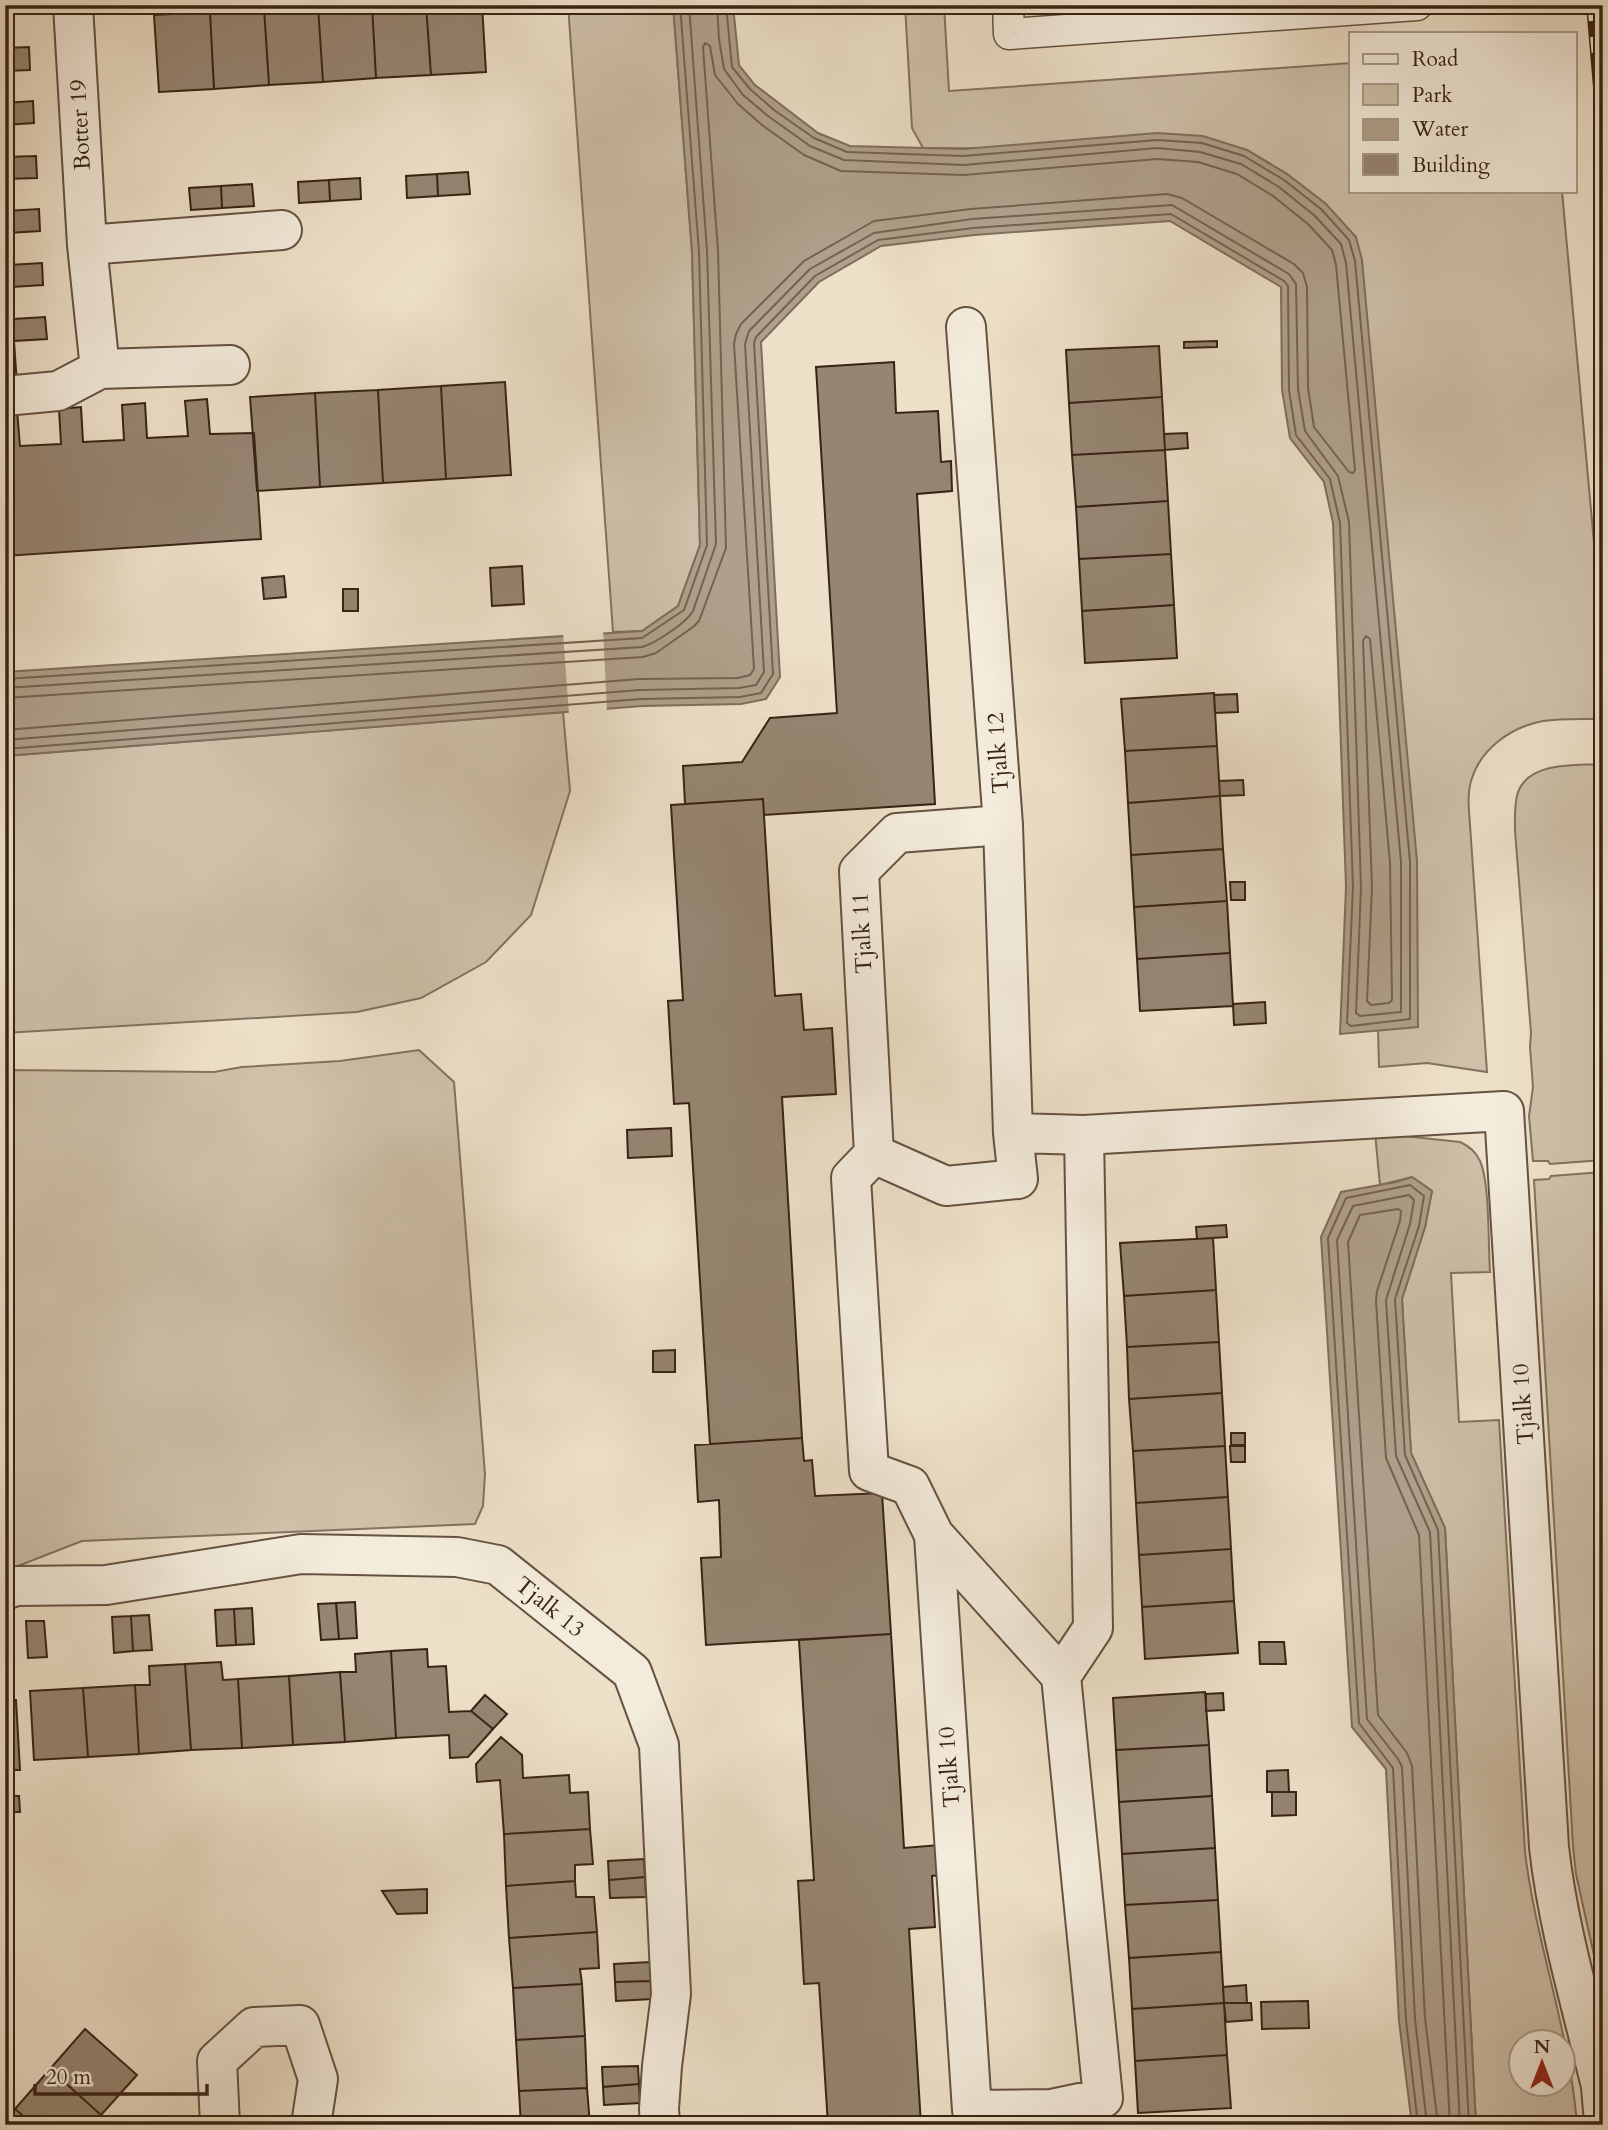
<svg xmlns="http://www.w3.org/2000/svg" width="1608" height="2130" viewBox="0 0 1608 2130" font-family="Cardo,serif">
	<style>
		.green { fill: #cec0a9; stroke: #83725e; stroke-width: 2; fill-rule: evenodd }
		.water { fill: #afa08b; stroke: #7f6e5b; stroke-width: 2 }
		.pier { fill: #ede0c8 }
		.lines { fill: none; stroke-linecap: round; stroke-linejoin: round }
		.shore { stroke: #746250; stroke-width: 2 }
		.building { fill: #968572; stroke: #382314; stroke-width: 2 }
		.lane-casing { stroke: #655241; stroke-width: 33 }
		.street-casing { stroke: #655241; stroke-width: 42 }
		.lane { stroke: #f3ebdb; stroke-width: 30 }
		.street { stroke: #f3ebdb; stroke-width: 38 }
		.rail-casing { stroke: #382314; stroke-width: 8 }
		.rail { stroke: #f3ebdb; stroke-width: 5; stroke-dasharray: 16; stroke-linecap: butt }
		.labels { text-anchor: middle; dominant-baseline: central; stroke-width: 5; stroke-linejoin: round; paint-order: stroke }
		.street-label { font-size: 23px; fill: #382314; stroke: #f3ebdb }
	</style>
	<rect width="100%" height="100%" fill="#ede0c8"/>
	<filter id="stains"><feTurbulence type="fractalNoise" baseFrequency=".00286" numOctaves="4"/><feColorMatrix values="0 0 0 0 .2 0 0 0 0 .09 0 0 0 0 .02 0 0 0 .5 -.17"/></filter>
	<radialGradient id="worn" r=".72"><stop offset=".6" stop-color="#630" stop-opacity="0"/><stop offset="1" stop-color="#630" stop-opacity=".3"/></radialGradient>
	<path class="green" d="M568 5H673L692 252 700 545 678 606 642 631 613 632Z
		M905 5H944L949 91 1351 63V191H1562L1603 642V719C1583 719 1562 718 1543 721 1511 727 1480 749 1471 781 1467 795 1469 811 1470 825L1487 1072 1427 1063 1379 1067 1378 1030 1418 1026 1326 204 1287 174 1247 150 923 148 912 128Z
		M563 712 570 791 531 915 486 962 421 998 357 1012 5 1033V756Z
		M1603 764V1160L1550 1164 1548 1161H1533L1529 1116 1533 1087 1530 1047 1531 1033 1515 831C1515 818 1514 804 1518 792 1530 761 1575 766 1603 764Z
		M419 1050 454 1082 485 1474 483 1506 475 1524 82 1541 5 1571V1070L214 1072 242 1067 340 1061Z
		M1375 1133 1460 1142C1469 1146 1476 1152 1480 1161 1490 1183 1488 1245 1490 1272L1451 1273 1459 1422 1499 1420 1525 1852C1536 1944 1570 2032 1577 2125H1476L1445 1528 1411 1453 1402 1299 1425 1227 1432 1191 1412 1177 1380 1185ZM1520 2042H1562V2084H1520Z
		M1603 1172V1996L1576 1874 1573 1846 1534 1180 1549 1179 1551 1176Z"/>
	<path class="water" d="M673 5H733L739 65 755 85 818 133 850 146 963 149 1157 133 1203 136 1247 150 1287 174 1326 204 1356 237 1362 260 1417 861 1418 1027 1340 1034 1346 887 1333 523 1324 482 1290 438 1282 390 1281 287 1170 221 974 235 881 246 819 282 761 342 780 677 766 699 741 704 642 706 5 756V672L642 631 678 606 700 545 692 252Z
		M1412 1177 1432 1191 1425 1227 1402 1299 1411 1453 1445 1528 1476 2125H1412L1399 2021 1386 1769 1352 1727 1321 1237 1341 1192 1396 1182Z"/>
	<path class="pier" d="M603 629 607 712 569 715 563 632Z"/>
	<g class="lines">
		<path class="shore" d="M1366 636 1370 639 1390 863 1392 1000 1389 1003 1371 1005 1367 1001 1372 887 1363 640Z
			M5 679 642 638 684 610 707 545 699 252 680 5
			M5 688 642 647C656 643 686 623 693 611L716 544 707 251 689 5
			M5 698 643 657 656 653 693 627 699 621 726 548 718 251 703 47 705 43 710 46 715 75 738 104 762 125 804 155 841 171 964 175 1157 159 1198 162 1237 174 1273 196 1308 224 1332 250 1336 265 1355 470 1353 473 1349 472 1314 427 1308 388 1307 287 1303 273 1294 264 1182 198 1167 194 971 209 874 221 804 261 741 324 736 334 734 344 754 669 750 675 738 678 639 679 5 730
			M5 740 640 690 739 688 756 685 764 672 745 344 749 331 810 269 874 233 972 219 1172 205 1289 274 1296 284 1298 389 1305 431 1338 476 1349 522 1361 887 1356 1013 1360 1016 1401 1012V862L1346 263 1341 244 1315 216 1279 187 1241 164 1200 152 1157 148 964 165 844 160 810 146 768 116 743 95 724 69 719 39 717 5
			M5 749 641 699 740 697 761 693 773 674 754 343 756 337 815 276 878 240 973 228 1171 214 1284 281 1288 286 1289 390 1296 435 1330 479 1340 523 1353 887 1347 1023 1351 1026 1410 1019V862L1355 261 1349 240 1321 209 1284 180 1244 156 1202 143 1157 140 963 156 847 152 814 138 774 110 750 89 732 67 726 5
			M1418 2125 1406 2020 1393 1768 1359 1723 1328 1238 1346 1198 1410 1185 1424 1196 1419 1226 1395 1299 1405 1455 1438 1530 1469 2125
			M1427 2125 1415 2019 1402 1767 1398 1759 1367 1719 1337 1240 1353 1206 1409 1195 1414 1200 1410 1224 1386 1300 1396 1456 1430 1532 1460 2125
			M1438 2125 1425 2018 1412 1766 1407 1753 1378 1715 1348 1242 1360 1215 1398 1209 1401 1211 1400 1221 1377 1291 1376 1301 1386 1458 1419 1535 1450 2125"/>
	</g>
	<path class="building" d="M372 5H426L431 75 376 78Z
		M372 5 376 78 323 82 318 6Z
		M426 5H482L486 72 431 75Z
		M318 6 323 82 269 85 264 8Z
		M264 8 269 85 214 89 210 12Z
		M210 12 214 89 159 92 154 15Z
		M29 47 30 70 5 71V48Z
		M33 101 34 123 5 125V103Z
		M36 156 37 178 5 179V157Z
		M468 172 470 194 438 196 437 174Z
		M437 174 438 196 407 198 406 176Z
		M360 178 361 199 330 201 329 180Z
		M329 180 330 201 299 203 298 182Z
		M252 184 254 206 222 208 221 186Z
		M221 186 222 208 191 210 189 188Z
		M39 209 40 231 8 233 10 274H5L6 211Z
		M42 263 43 285 11 287 13 328 5 329V274H10L9 265Z
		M45 317 47 339 14 341 17 384 5 385V329L13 328V319Z
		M1217 341V347L1184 348V342Z
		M1159 346 1162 397 1069 403 1066 350Z
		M894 362 896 413 938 411 941 462 951 461 952 491 917 494 935 804 764 815 763 799 685 804 683 766 742 762 770 718 837 713 816 367Z
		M505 382 511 475 446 479 441 386Z
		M441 386 446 479 383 483 378 390Z
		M378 390 383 483 320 487 315 393Z
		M315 393 320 487 257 491 250 397Z
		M1162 397 1165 450 1072 455 1069 403Z
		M207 399 210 434 254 433 261 539 5 556V410H17L20 446 61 444 59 409 81 407 83 442 124 440 122 405 145 403 147 438 188 436 185 401Z
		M1187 433 1188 448 1165 450 1164 434Z
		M1165 450 1168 501 1076 507 1072 455Z
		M1168 501 1171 554 1079 559 1076 507Z
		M1171 554 1174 605 1082 611 1079 559Z
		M522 566 524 604 492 606 490 568Z
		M284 576 286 597 264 599 262 578Z
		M343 589H358V611H343Z
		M1174 605 1177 658 1085 663 1082 611Z
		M1214 693 1217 746 1125 751 1121 699Z
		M1237 694 1238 712 1215 713 1214 695Z
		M1217 746 1220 796 1128 803 1125 751Z
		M1243 780 1244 795 1220 796 1219 781Z
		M1220 796 1223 849 1131 855 1128 803Z
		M763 799 775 996 801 994 804 1030 832 1028 836 1094 782 1097 802 1438 710 1444 689 1103 674 1104 668 1001 683 1000 671 805Z
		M1223 849 1227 901 1134 907 1131 855Z
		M1230 882H1245V900H1231Z
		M1227 901 1230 953 1137 959 1134 907Z
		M1230 953 1233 1006 1140 1011 1137 959Z
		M1265 1002 1266 1023 1234 1025 1233 1004Z
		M671 1128 672 1156 628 1158 627 1130Z
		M1226 1225 1227 1237 1197 1239 1196 1227Z
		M1213 1238 1216 1290 1124 1296 1120 1243Z
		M1216 1290 1219 1342 1127 1347 1124 1296Z
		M1219 1342 1222 1393 1129 1399 1127 1347Z
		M675 1350V1372H653V1351Z
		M1222 1393 1225 1446 1133 1451 1129 1399Z
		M1231 1433H1245V1445H1231Z
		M802 1438 804 1461 812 1460 815 1496 882 1493 891 1634 706 1645 701 1558 721 1557 719 1500 698 1502 695 1445Z
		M1225 1446 1228 1497 1136 1503 1133 1451Z
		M1230 1446H1245V1462H1231Z
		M1228 1497 1231 1549 1139 1555 1136 1503Z
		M1231 1549 1234 1601 1142 1607 1139 1555Z
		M1234 1601 1238 1653 1145 1659 1142 1607Z
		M355 1602 357 1638 339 1639 336 1603Z
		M336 1603 339 1639 321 1640 318 1604Z
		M252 1608 254 1644 236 1645 234 1609Z
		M234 1609 236 1645 217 1646 215 1610Z
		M149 1615 152 1650 133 1651 131 1616Z
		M131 1616 133 1651 114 1653 112 1617Z
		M26 1621H44L47 1657 28 1658Z
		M5 1631H12L14 1666 5 1667Z
		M891 1634 904 1848 939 1845 941 1875 932 1876 935 1927 909 1929 921 2125H828L819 1983 804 1984 798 1881 814 1880 799 1640Z
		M1259 1642H1284L1286 1664H1260Z
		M427 1649 428 1667 446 1666 449 1712 471 1711 493 1729 468 1757 450 1758 449 1735 396 1738 391 1651Z
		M391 1651 396 1738 345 1742 340 1672H356L355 1654Z
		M221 1662 223 1680 238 1679 242 1748 191 1750 185 1664Z
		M185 1664 191 1750 139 1754 135 1685H150L149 1666Z
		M340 1672 345 1742 293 1745 289 1676Z
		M289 1676 293 1745 242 1748 238 1679Z
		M135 1685 139 1754 88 1757 83 1688Z
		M83 1688 88 1757 34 1760 30 1691Z
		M1205 1692 1209 1745 1116 1750 1113 1698Z
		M1223 1693 1224 1710 1206 1711V1694Z
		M485 1695 507 1714 493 1729 471 1711Z
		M5 1700H16L20 1770H5Z
		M501 1737 522 1755 523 1778 569 1775 570 1793 588 1792 590 1829 504 1834 500 1780 477 1782 476 1764Z
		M1209 1745 1212 1796 1119 1802 1116 1750Z
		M1288 1770 1289 1792H1267V1771Z
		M1272 1792H1296V1815L1272 1816Z
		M5 1796H19L20 1812H5Z
		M1212 1796 1215 1848 1122 1854 1119 1802Z
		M590 1829 593 1864 575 1865V1881L506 1886 504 1834Z
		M1215 1848 1218 1900 1125 1905 1122 1854Z
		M644 1859 645 1877 609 1880 608 1861Z
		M645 1877 646 1897 610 1898 609 1880Z
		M575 1881 576 1897H594L597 1932 509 1938 506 1886Z
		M427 1889V1913L397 1914 382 1891Z
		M1218 1900 1221 1952 1129 1958 1125 1905Z
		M597 1932 599 1968 580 1969 582 1984 513 1988 509 1938Z
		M1221 1952 1224 2003 1132 2009 1129 1958Z
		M650 1962 651 1981 615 1982 614 1964Z
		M651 1981 652 1999 616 2001 615 1982Z
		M582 1984 585 2036 516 2040 513 1988Z
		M1246 1985 1247 2003H1224L1223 1987Z
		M1308 2001 1309 2028 1262 2029 1261 2002Z
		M1224 2003 1227 2055 1135 2061 1132 2009Z
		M1224 2003H1251L1252 2020 1226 2022Z
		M85 2029 137 2075 101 2115 50 2069Z
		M585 2036 587 2088 519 2091 516 2040Z
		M1227 2055 1231 2108 1138 2113 1135 2061Z
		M638 2066 639 2084 603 2087 602 2067Z
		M50 2069 101 2115 93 2125H34L15 2109Z
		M639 2084 640 2103 604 2105 603 2087Z
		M587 2088 590 2125H521L519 2091Z
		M15 2109 34 2125H5V2120Z"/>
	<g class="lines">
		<g class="lane-casing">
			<path id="lane" d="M1008 5 1009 34 1417 5"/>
		</g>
		<g class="street-casing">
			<path id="street" d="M73 5 87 245 100 369 230 365
				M87 245 282 230
				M966 327 1003 825 1013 1133 1018 1179 946 1186 874 1154 859 871 897 833 1003 825
				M5 396 58 391 100 369
				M1013 1133 1084 1135 1504 1111 1549 1847C1558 1928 1582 2007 1601 2086L1603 2111
				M874 1154 851 1178 869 1471 910 1486 934 1535 1061 1676
				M934 1535 972 2110 1051 2109 1103 2098 1061 1676 1093 1628 1084 1135
				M5 1590 16 1586 106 1585 301 1554 457 1557 498 1565 632 1672 659 1745 671 1994 662 2066 659 2109 660 2125
				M220 2125 217 2061 254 2027 300 2025 318 2079 311 2125"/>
		</g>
		<use href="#lane" class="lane"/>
		<use href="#street" class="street"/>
		<g class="rail-casing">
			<path id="rail" d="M1590 5 1603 158"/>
		</g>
		<use href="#rail" class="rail"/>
	</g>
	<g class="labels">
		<g class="street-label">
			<text transform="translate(80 125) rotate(-93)">Botter 19</text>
			<text transform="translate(998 753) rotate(-94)">Tjalk 12</text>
			<text transform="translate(862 933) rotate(-93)">Tjalk 11</text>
			<text transform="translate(1523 1404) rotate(-94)">Tjalk 10</text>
			<text transform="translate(550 1607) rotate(39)">Tjalk 13</text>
			<text transform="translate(949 1767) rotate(-94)">Tjalk 10</text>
		</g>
	</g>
	<rect width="1608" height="2130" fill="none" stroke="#ede0c8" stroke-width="28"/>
	<rect x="7" y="7" width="1594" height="2116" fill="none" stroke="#382314" stroke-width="3.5"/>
	<rect x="14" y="14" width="1580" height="2102" fill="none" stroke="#382314" stroke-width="2"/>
	<rect x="1349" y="32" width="228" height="161" fill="#f3ebdb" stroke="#a89b8b" stroke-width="2"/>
	<rect x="1363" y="54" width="35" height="10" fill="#f3ebdb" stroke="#a89b8b" stroke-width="2"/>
	<text x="1412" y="66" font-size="21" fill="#382314">Road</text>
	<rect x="1363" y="84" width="35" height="21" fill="#cec0a9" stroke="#a89b8b" stroke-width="2"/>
	<text x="1412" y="102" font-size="21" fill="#382314">Park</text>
	<rect x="1363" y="119" width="35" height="21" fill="#afa08b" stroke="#a89b8b" stroke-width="2"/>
	<text x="1412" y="136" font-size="21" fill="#382314">Water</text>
	<rect x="1363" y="154" width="35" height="21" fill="#968572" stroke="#a89b8b" stroke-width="2"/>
	<text x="1412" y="172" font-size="21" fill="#382314">Building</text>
	<g transform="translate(1542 2063)"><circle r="33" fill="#f3ebdb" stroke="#a89b8b" stroke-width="2"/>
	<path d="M0-5L12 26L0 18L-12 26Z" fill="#8f2418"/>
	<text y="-10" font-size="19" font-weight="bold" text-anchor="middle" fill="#382314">N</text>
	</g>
	<path d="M35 2084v10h172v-10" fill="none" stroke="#382314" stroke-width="3.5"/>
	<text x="46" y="2084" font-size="21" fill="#382314" stroke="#f3ebdb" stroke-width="5" paint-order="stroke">20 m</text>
	<rect width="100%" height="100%" filter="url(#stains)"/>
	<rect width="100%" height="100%" fill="url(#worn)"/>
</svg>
